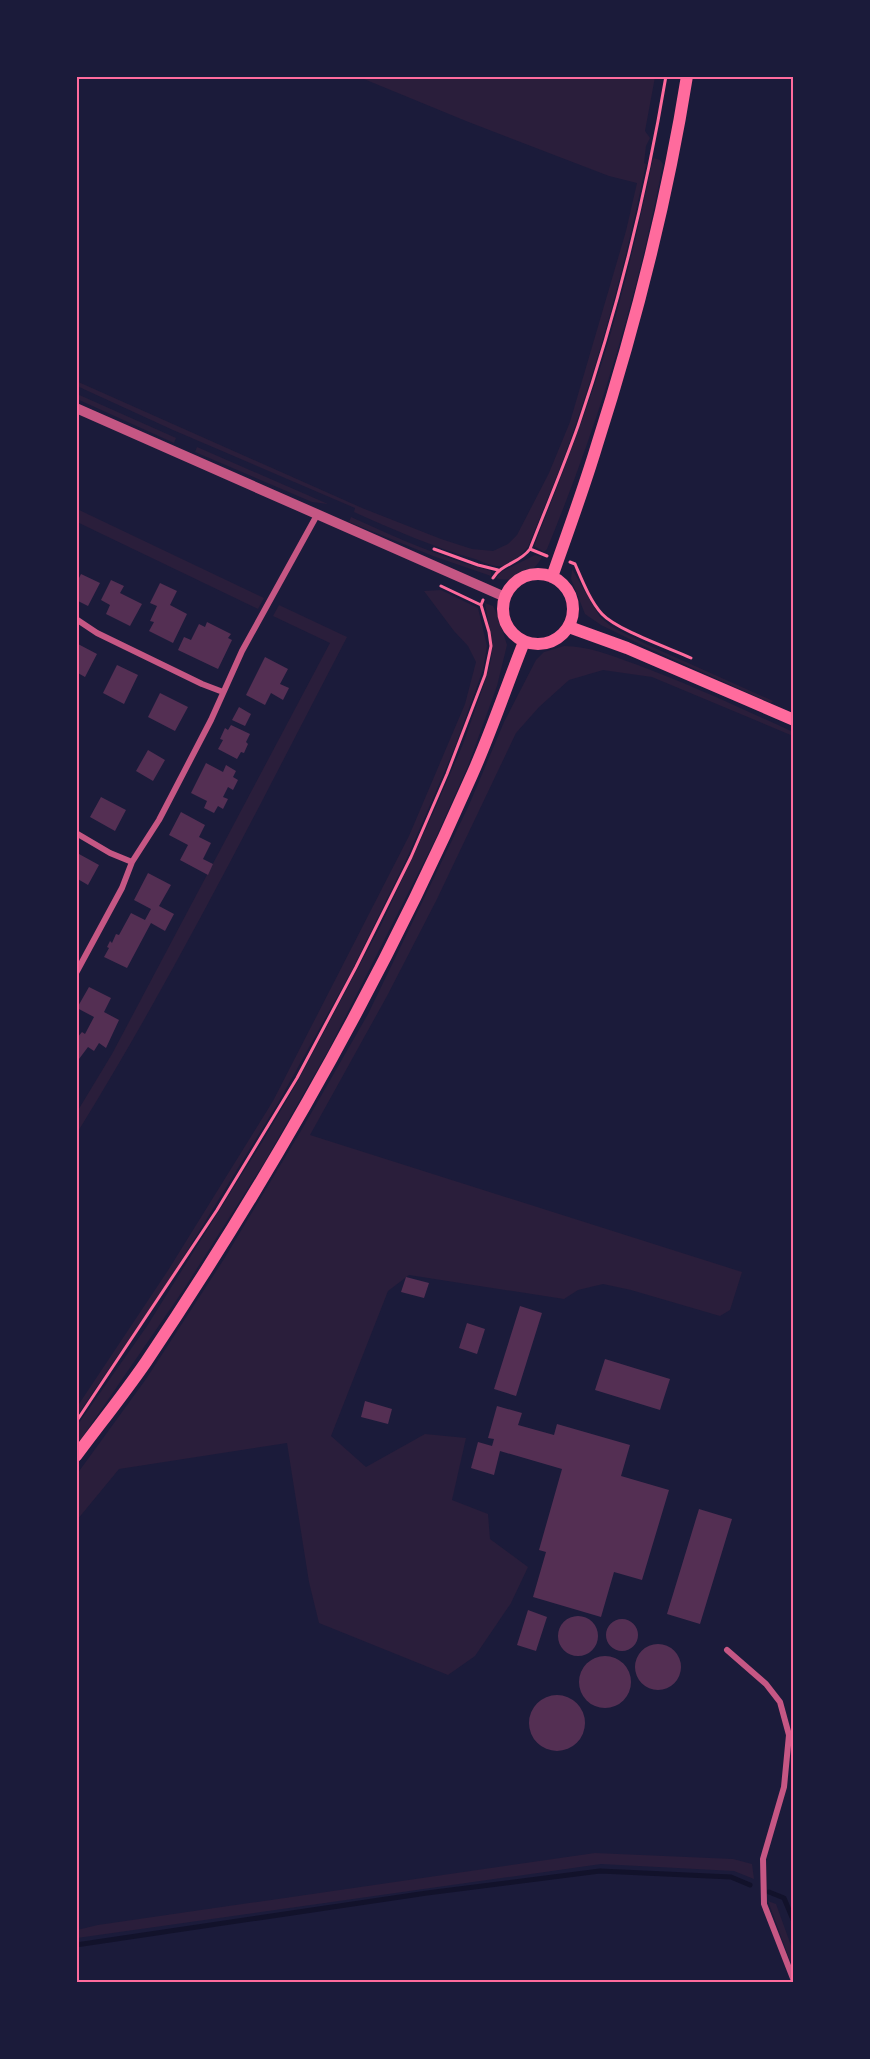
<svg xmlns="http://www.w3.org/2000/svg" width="870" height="2059" viewBox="0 0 870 2059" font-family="'Golos Text',sans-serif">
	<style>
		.green { fill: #2a1e3b }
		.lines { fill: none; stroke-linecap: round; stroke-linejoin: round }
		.stream { stroke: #12122b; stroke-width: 5 }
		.building { fill: #542f53 }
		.path { stroke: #ff6b9d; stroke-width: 3 }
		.minor { stroke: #c65784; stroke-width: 6 }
		.tertiary { stroke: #c65784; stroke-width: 10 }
		.secondary { stroke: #ff6b9d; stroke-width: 12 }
		.neatline { fill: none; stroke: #ff6b9d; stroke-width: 2 }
	</style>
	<rect width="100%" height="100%" fill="#1b1b3a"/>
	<path class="green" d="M359 77H655L645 131 650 138 646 146 644 163 646 164C627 258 602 351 570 441 557 477 542 512 528 547 521 555 513 564 502 566 493 567 483 562 475 559 433 547 394 530 354 512L355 508 173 430 77 386 76 381 362 508 441 539 472 549 493 551 508 544 517 535 549 473 570 422 626 231 637 183 609 176 466 121Z
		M653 158 660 160 663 164C638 296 598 425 547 549L544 552 534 546C558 485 582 424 602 362 623 295 639 226 653 158Z
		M77 394 176 438 174 443 77 399Z
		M197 447 328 504 312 502 195 452Z
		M76 509H77L264 598 258 609 77 522Z
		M351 517C397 538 442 558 491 571V576L433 556 349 522Z
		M535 555 542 557C535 572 514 584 496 578L501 572Z
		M572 569 600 617 612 627 648 645 773 701 771 703 650 649 601 625 585 614 571 579Z
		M441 590 478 608 487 646 483 670 453 752 407 858 351 972 278 1103 171 1277 77 1416V1407L167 1272 273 1101 409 836 465 704 476 662 468 646 454 631 424 591Z
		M485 603 493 606 498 616 507 645 497 686 468 766 433 844 329 1049 264 1163 184 1289 77 1445 76 1427 147 1326 264 1139 299 1079 381 925 434 811 463 744 483 687 491 660 492 644Z
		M279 605 347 637C260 804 176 973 77 1133V1112L112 1054 330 643 273 616Z
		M564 646C589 646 612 656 635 664 689 684 741 708 793 732V736L652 677 603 670 569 680 539 707 516 733 436 901 387 996 310 1135 742 1272 730 1310 720 1316 631 1290 603 1284 578 1290 564 1299 409 1275 388 1291 331 1436 366 1467 425 1434 466 1438 452 1500 488 1514 490 1539 528 1567 511 1603 475 1656 448 1675 319 1623 309 1582 287 1443 119 1469 77 1520V1474L146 1379 224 1259 302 1129 368 1014 469 805 504 722 536 660 544 652Z
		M595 1853 733 1859 752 1864 754 1879 734 1871 601 1864 77 1938V1930L98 1925Z
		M768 1901 776 1904 793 1951V1969Z"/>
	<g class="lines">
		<path class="stream" d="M769 1892 784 1898 794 1922
			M76 1945 427 1893 600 1871 731 1877 750 1885"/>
	</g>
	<path class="building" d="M81 574 100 583 88 606 76 600V584Z
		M111 580 124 586 120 593 142 604 130 626 106 614 110 605 101 600Z
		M160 583 177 591 170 605 187 614 173 643 149 631 154 622 150 621 157 606 150 603Z
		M207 622 231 634 228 638 232 640 218 669 178 650 184 637 191 640 199 624 205 627Z
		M78 644 97 654 85 677 76 672V648Z
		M265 657 288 669 280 684 289 688 283 700 271 693 265 705 246 695Z
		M117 665 138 675 124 704 103 693Z
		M160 693 188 707 175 731 148 717Z
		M239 707 251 714 245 726 232 720Z
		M231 725 250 734 246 742 248 744 244 753 241 752 237 759 218 749 223 740 220 739 225 728 228 730Z
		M148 750 165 760 153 781 136 771Z
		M206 763 223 772 226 765 236 771 233 777 238 780 233 790 228 787 223 797 228 799 223 809 218 806 214 813 204 808 207 801 191 793Z
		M101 797 126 810 115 831 90 817Z
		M181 812 205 825 199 837 211 843 203 859 213 864 208 875 180 860 188 845 169 835Z
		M79 854 99 865 88 885 76 878V859Z
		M148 873 171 885 159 906 174 914 165 931 151 923 127 968 104 957 109 948 107 947 110 941 112 943 116 934 119 935 131 913 145 920 151 909 134 900Z
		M89 987 111 998 104 1012 119 1020 106 1048 99 1043 94 1051 88 1047 76 1063V1039L82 1032 85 1034 94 1017 77 1008Z
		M406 1277 429 1283 424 1298 401 1292Z
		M520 1306 542 1313 516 1396 494 1389Z
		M467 1323 485 1329 477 1354 459 1348Z
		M605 1359 670 1379 660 1410 595 1390Z
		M365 1401 392 1409 388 1424 361 1417Z
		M497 1406 522 1413 518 1425 554 1435 557 1424 630 1445 621 1476 669 1490 642 1580 614 1572 601 1617 533 1597 546 1552 539 1550 562 1469 500 1451 494 1475 471 1468 478 1442 492 1446 494 1439 488 1438Z
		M699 1509 732 1519 700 1624 667 1614Z
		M528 1610 547 1617 536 1651 517 1645Z
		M558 1636a20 20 0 1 1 40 0a20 20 0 1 1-40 0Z
		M606 1635a16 16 0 1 1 32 0a16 16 0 1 1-32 0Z
		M635 1667a23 23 0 1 1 46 0a23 23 0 1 1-46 0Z
		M579 1682a26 26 0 1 1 52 0a26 26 0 1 1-52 0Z
		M529 1723a28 28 0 1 1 56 0a28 28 0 1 1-56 0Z"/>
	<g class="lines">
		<path class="path" d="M434 549 478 565 498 570
			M530 549 547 556
			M570 562 575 564C582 580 590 601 602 614 617 630 669 648 691 658
			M493 578C501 564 520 563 530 549 546 508 563 468 578 426 617 312 646 195 666 76
			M441 586 481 605
			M76 1422 217 1210 297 1078 356 967 411 857 447 774 485 675 491 646 489 632 481 605 483 600"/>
		<path class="minor" d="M76 619 97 633 202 684 223 692
			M76 833 110 853 132 862
			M76 973 122 888 132 862 159 820 211 720 242 651 317 515
			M727 1650 766 1684 780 1702 789 1735 784 1787 763 1859 764 1904 794 1981"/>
		<path class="tertiary" d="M76 408 505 597"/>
		<path class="secondary" d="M503 609a35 35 0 1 1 70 0a35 35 0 1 1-70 0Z
			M552 577C567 534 583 491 596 448 635 326 667 202 687 76
			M569 627 627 648 794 720
			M76 1456C99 1425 124 1394 146 1362 271 1176 381 982 471 777 491 733 506 687 524 642"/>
	</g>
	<rect width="870" height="2059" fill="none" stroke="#1b1b3a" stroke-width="156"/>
	<rect x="78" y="78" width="714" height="1903" class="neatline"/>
</svg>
